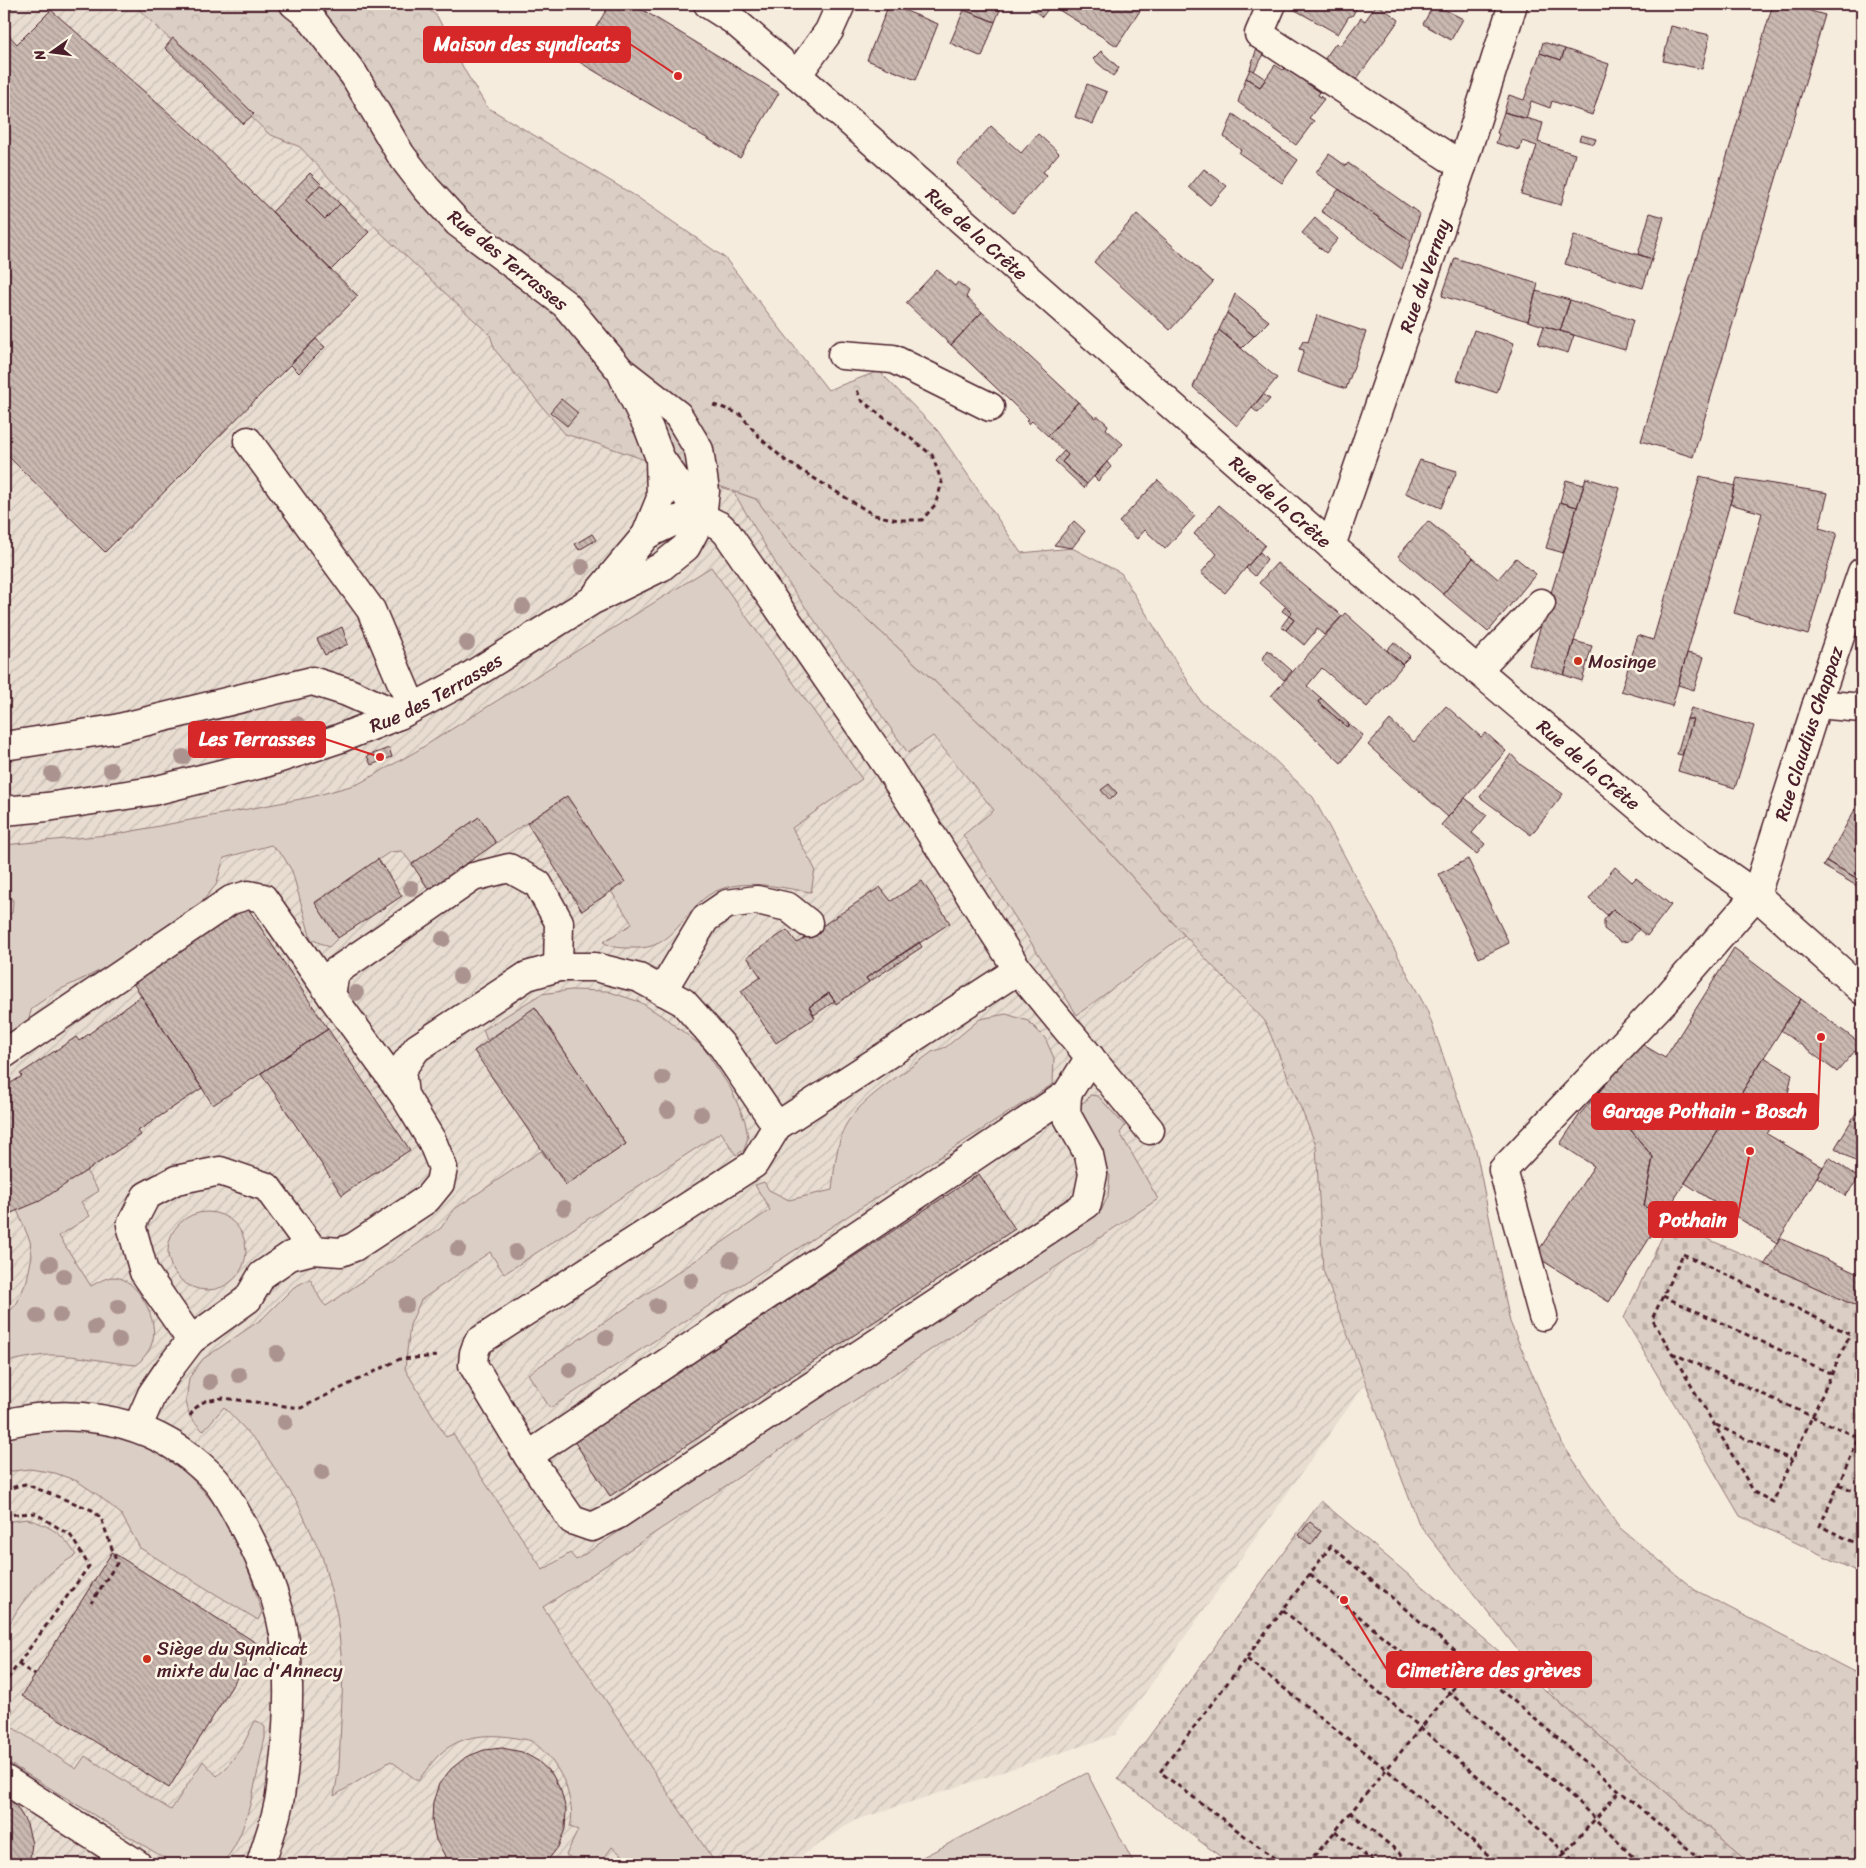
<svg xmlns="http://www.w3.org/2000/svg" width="1866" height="1868" viewBox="0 0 1866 1868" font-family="Sriracha,sans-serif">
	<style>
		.industrial { fill: url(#industrial-furrows) }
		.green { fill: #dbcec4; stroke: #927678 }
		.forest { fill: url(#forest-crowns); stroke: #927678 }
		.cemetery { fill: url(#cemetery-stones); stroke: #927678 }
		.building { fill: url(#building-back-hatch); stroke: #4a1f2b }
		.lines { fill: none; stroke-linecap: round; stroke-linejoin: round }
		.minor-casing { stroke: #4a1f2b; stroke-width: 31 }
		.path { stroke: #4a1f2b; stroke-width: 3; stroke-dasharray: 5 4; stroke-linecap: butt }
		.minor { stroke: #fcf5e5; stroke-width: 28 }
		.tree { fill: #ab9390 }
		.poi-dot { fill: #c8321e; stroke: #fcf5e5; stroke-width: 2 }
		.labels { text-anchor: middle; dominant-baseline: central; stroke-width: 5; stroke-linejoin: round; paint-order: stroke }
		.street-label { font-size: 19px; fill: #4a1f2b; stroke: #fcf5e5 }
		.poi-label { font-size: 19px; fill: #4a1f2b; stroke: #fcf5e5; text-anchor: start }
		.leader { fill: none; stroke: #d62828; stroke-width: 2 }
		.callout-dot { fill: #d62828; stroke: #fcf5e5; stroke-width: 2 }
		.callout { fill: #d62828; stroke: #d62828; stroke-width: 2 }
		.callout-label { font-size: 20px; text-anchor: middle; font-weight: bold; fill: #fff }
	</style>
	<defs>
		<pattern id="industrial-furrows" width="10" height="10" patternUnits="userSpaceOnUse" patternTransform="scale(1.25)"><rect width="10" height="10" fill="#e8ddd0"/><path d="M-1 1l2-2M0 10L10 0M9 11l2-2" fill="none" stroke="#c8bdb3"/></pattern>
		<pattern id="forest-crowns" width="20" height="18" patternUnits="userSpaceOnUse" patternTransform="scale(1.25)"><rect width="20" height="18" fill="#dbcec4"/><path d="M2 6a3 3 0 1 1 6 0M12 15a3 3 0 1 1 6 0" fill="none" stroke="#bdb0a9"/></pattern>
		<pattern id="cemetery-stones" width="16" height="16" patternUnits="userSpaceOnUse" patternTransform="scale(1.25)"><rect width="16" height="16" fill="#dbcec4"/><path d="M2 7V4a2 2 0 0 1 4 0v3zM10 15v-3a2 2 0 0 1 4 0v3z" fill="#bdb0a9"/></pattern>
		<pattern id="building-back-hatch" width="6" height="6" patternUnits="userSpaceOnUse" patternTransform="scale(1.25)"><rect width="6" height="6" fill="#cab9b1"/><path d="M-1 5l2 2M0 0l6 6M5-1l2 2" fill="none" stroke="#a69690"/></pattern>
	</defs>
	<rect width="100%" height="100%" fill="#f5ecde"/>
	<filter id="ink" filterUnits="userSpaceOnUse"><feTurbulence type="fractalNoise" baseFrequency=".02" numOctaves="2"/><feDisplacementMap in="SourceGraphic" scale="10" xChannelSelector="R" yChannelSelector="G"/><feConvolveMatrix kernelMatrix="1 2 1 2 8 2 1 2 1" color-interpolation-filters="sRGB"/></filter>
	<g filter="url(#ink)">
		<path class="industrial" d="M4 4H133L269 134 300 147 380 232 490 335 495 350 565 434 611 448 733 491 782 574 908 752 933 736 995 811 963 834 1077 1014 1184 935 1265 1021 1316 1145 1323 1270 1365 1384 1115 1735 853 1821 790 1864H4Z"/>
		<path class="green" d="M733 491 756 499 805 562 1061 798 1184 935 1077 1015 963 835 994 810 933 736 908 753 782 574Z
			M711 567 862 779 792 828 815 869 811 892C779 888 745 877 714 892 682 908 677 951 632 948 621 948 613 948 603 942L632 924 611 891 567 796 496 843 479 817 412 864 402 851 390 852 315 902 338 938 329 947 311 939 292 871 283 856 271 845 224 858 216 885 197 908 118 962 57 991 32 1008 17 1056 4 1064V915L12 913 13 900 4 893V845L117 834 311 797 358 784 415 752Z
			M571 990 607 991 640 1002 665 1018 703 1047 731 1089 745 1121 748 1137 744 1150 736 1155 721 1132 504 1274 490 1252 421 1300 410 1325 405 1369 446 1437 453 1434 543 1570 570 1553 576 1560 1087 1222 1101 1211 1108 1196 1110 1176 1083 1133 1077 1119 1082 1103 1087 1100 1090 1095 1098 1096 1125 1126 1120 1133 1158 1199 543 1607 716 1864H633L612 1847 600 1864H583L566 1855 578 1830 570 1827C574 1813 570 1800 566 1786 560 1770 546 1750 531 1741 527 1739 520 1739 516 1738 494 1734 469 1734 449 1747 436 1755 427 1769 418 1781L391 1761 334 1796 339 1768 343 1674 337 1614 322 1556 297 1502 258 1443 224 1407 203 1431 190 1417 186 1402 189 1378 203 1359 262 1319 294 1287 310 1279C316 1288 318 1299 326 1306L441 1228 453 1210 541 1151 566 1185 626 1144 536 1008 487 1040 483 1030 541 994Z
			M1006 1014 1028 1021 1045 1038 1054 1058 1053 1084 550 1408 528 1374 770 1210 755 1185 764 1182 769 1190 789 1200 832 1190C834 1171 836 1151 842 1133 853 1102 906 1072 932 1052L946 1047 980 1019Z
			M86 1171 99 1191 81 1202 90 1216 59 1236 91 1286C97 1283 106 1277 113 1277 138 1277 160 1322 152 1343 150 1351 142 1359 137 1365 108 1363 80 1355 51 1355 35 1355 19 1360 4 1362V1318L17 1303 27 1280 32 1256 30 1241 17 1210Z
			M168 1251a39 39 0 1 1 78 0a39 39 0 1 1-78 0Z
			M60 1429C76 1429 94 1428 110 1431 159 1443 201 1481 227 1523 244 1550 252 1582 262 1612L258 1620 140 1548 121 1514 98 1495 77 1481 55 1473 30 1469 4 1472V1436Z
			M27 1519C51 1526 63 1534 76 1555 43 1575 19 1600 4 1636V1522Z
			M4 1702 13 1709 6 1723 76 1769 85 1756 171 1810 203 1761 217 1776 227 1767 243 1745 255 1721 259 1722 265 1727V1738C257 1770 247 1845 220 1864H174L4 1760Z
			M1087 1773 1134 1864H909Z"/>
		<path class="forest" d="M133 4H421L437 16 465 71 487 107 637 197 725 258 828 390 879 371 938 431 1021 553 1072 548 1121 573 1201 702 1256 742 1313 797 1427 1010 1476 1150 1510 1322 1563 1445 1620 1528 1695 1590 1862 1676V1864H1751L1557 1700 1419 1524 1323 1270 1316 1145 1265 1021 1205 958 1061 798 805 562 756 499 611 448 565 434 495 350 490 335 380 232 300 147 269 134Z"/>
		<path class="cemetery" d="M1669 1222 1765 1264 1862 1309V1574L1740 1516 1624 1318Z
			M1321 1501 1751 1864H1230L1118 1779Z"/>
		<path class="building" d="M4 4H16L4 16Z
			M610 4H633L779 93 740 158 576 60Z
			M889 4 938 24 916 80 867 60Z
			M963 4H998L1002 5 995 22 962 9Z
			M1028 4H1139L1143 6 1117 46 1051 5 1042 17Z
			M1289 4H1359L1352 16H1349L1338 34 1288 6Z
			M1377 4 1399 20 1353 84 1321 64 1336 43 1340 46 1361 18 1365 21Z
			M1434 4 1463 19 1451 40 1423 24Z
			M1773 4H1786L1825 15 1693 457 1641 441Z
			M51 10 195 136 358 296 105 552 4 452V30L17 44Z
			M964 10 995 22 982 57 950 43Z
			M1671 26 1710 35 1702 69 1663 61Z
			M173 38 208 69 254 114 243 124 165 48Z
			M1259 42 1268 48 1254 71 1250 69Z
			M1543 42 1565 49 1561 60 1540 53Z
			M1565 49 1609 64 1592 115 1552 101 1550 108 1531 101 1526 119 1504 112 1509 95 1524 100 1540 53 1561 60Z
			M1101 51 1119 68 1113 76 1093 59Z
			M1275 65 1283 70 1285 67 1320 92 1318 95 1324 99 1309 118 1314 121 1296 145 1238 102 1246 78 1260 87Z
			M1250 69 1266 79 1260 87 1246 78Z
			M1087 84 1107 92 1093 124 1075 117Z
			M1504 112 1543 123 1538 142 1575 154 1561 205 1521 194 1537 146 1522 141 1520 150 1496 143 1499 134 1497 133Z
			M1233 114 1298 160 1282 183 1239 153 1241 150 1224 137Z
			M991 126 1021 153 1038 134 1059 153 1043 172 1047 175 1013 213 957 164Z
			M1581 135 1596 139 1594 144 1579 140Z
			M1329 154 1346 166 1348 163 1420 214 1411 241 1316 173Z
			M1204 169 1227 186 1210 205 1189 187Z
			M310 173 321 184 306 200 325 219 340 204 369 232 331 270 272 212Z
			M321 184 340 204 325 219 306 200Z
			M1339 189 1411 241 1402 269 1321 211Z
			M1650 213 1664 217 1652 259 1638 254Z
			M1137 214 1213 282 1170 330 1094 262Z
			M1315 218 1338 239 1326 253 1302 233Z
			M1574 235 1652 259 1643 288 1565 264Z
			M1455 258 1538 284 1528 321 1442 296Z
			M937 270 955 286 958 282 969 291 966 297 982 312 951 345 906 303Z
			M1536 291 1570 300 1560 331 1528 321Z
			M1235 294 1269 321 1254 336 1227 313Z
			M1570 300 1633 320 1625 350 1560 331Z
			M982 312 1078 402 1048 436 1032 421 1029 424 1026 421 1029 419 951 345Z
			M1227 313 1254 336 1242 348 1219 330Z
			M1317 315 1366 332 1346 389 1297 372 1304 350 1299 349 1303 341 1308 342Z
			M1544 326 1574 335 1568 353 1538 344Z
			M1219 330 1277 378 1237 426 1193 387Z
			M1474 330 1514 343 1497 393 1457 380Z
			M316 339 325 347 299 373 290 364Z
			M1263 394 1270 399 1258 413 1252 408Z
			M561 399 578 413 567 426 550 412Z
			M1078 402 1095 418 1096 417H1099L1108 425 1106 429 1123 444 1087 484 1062 462 1068 455 1048 436Z
			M1064 451 1068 455 1062 462 1087 484 1084 488 1055 461Z
			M1420 460 1457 471 1441 508 1405 493Z
			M1107 462 1111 467 1098 481 1094 477Z
			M1700 476 1735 486 1672 706 1621 691 1638 635 1653 640Z
			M1586 478 1620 488 1564 675 1529 665Z
			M1737 478 1828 493 1819 528 1837 533 1808 635 1734 613 1762 513 1730 504Z
			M1158 480 1195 516 1165 549 1145 530 1137 539 1119 522Z
			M1566 480 1584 485 1577 507 1560 502Z
			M1560 502 1577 507 1564 553 1546 548Z
			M1219 505 1265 545 1225 593 1201 573 1217 554 1194 534Z
			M1074 521 1085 531 1072 548 1054 545Z
			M1428 521 1473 558 1443 594 1398 556Z
			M592 534 596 540 579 550 575 544Z
			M1260 552 1267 559 1255 576 1246 568Z
			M1473 558 1498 579 1516 558 1536 574 1488 632 1443 594Z
			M1277 563 1342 616 1324 635 1317 629 1304 645 1286 630 1294 620 1289 616 1292 612 1259 583Z
			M1285 607 1292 612 1289 616 1282 611Z
			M1345 613 1403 665 1367 707 1322 668 1307 686 1321 698 1318 702 1347 727 1349 724 1363 735 1341 763 1271 696Z
			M1289 616 1294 620 1286 630 1281 627Z
			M342 627 348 644 325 655 317 639Z
			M1574 641 1592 646 1582 681 1564 675Z
			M1394 642 1410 656 1402 664 1387 650Z
			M1268 650 1292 671 1284 680 1262 660Z
			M1687 653 1704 657 1694 690 1678 685Z
			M1321 698 1349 724 1347 727 1318 702Z
			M1446 706 1481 737 1486 733 1506 751 1448 817 1368 745 1390 720 1414 742Z
			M1691 708 1754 726 1735 788 1678 771 1693 719H1687Z
			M1687 719H1693L1682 755 1677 754Z
			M389 748 392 757 371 765 367 756Z
			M1511 754 1521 765 1563 794 1531 835 1480 797Z
			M1109 784 1117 793 1110 800 1101 790Z
			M567 796 625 882 582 911 527 823Z
			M1862 797V881L1826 861Z
			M1465 798 1487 815 1472 833 1485 844 1477 854 1441 825Z
			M479 817 496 843 429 890 412 864Z
			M378 859 402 896 338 938 315 903Z
			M1468 859 1509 943 1479 958 1439 874Z
			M1826 861 1862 881V889L1823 866Z
			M1615 867 1632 882 1636 878 1671 905 1647 936 1613 909 1607 915 1589 899Z
			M922 881 950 923 866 978 869 982 836 1004 829 993 809 1007 815 1018 776 1043 741 991 761 977 747 957 787 930 797 943 880 887 891 901Z
			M247 907 328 1029 213 1105 133 983Z
			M1613 909 1639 929 1629 941 1621 942 1604 929V920Z
			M919 942 922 947 869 982 866 978Z
			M1734 948 1801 999 1663 1217 1644 1206 1653 1157 1599 1092 1640 1043 1665 1058Z
			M829 993 835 1001 814 1015 809 1007Z
			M141 996 202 1088 138 1131 141 1135 40 1201 4 1216V1084L9 1080 11 1083 22 1076 20 1074 76 1037 79 1041Z
			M1801 999 1861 1044 1837 1072 1781 1030Z
			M535 1007 626 1144 566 1185 474 1051Z
			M328 1029 410 1150 342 1195 261 1073Z
			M1764 1057 1792 1074 1786 1104 1767 1134 1823 1167 1777 1243 1685 1183Z
			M1599 1092 1653 1157 1644 1206 1663 1217 1609 1302 1535 1256 1594 1166 1560 1144 1580 1114Z
			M1862 1103V1166L1835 1148Z
			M1829 1157 1859 1178 1845 1196 1817 1177Z
			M979 1174 1015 1229 610 1496 574 1441Z
			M1780 1238 1862 1276V1302L1860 1308 1765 1264Z
			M1310 1522 1321 1531 1311 1545 1299 1535Z
			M112 1552 258 1644 169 1788 22 1696Z
			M502 1748 522 1752 538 1761 552 1774 561 1791 566 1810 565 1829 558 1847 545 1864H453L445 1856 436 1840 432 1821 433 1802 439 1784 451 1769 466 1757 484 1750Z
			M4 1794 17 1807 27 1824 32 1844 29 1864H4Z"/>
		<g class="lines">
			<g class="minor-casing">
				<g id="minor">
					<path id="s1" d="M708 4 733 20 797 75 1331 546 1678 840 1756 895 1862 990"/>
					<path d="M1272 4 1259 34 1462 166"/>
					<path d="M797 75 829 31 841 4"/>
					<path d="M842 355 893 359 990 407"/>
					<path d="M248 441 371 610 412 707"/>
					<path d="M660 458 702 517 720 526 727 533 888 767 1018 970 1150 1130"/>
					<path d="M646 535 677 520 702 517"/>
					<path id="s2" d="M1331 546 1462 166 1513 4"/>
					<path d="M597 594 646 535 661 498 660 458 649 429 623 376"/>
					<path d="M1477 670 1541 603"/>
					<path d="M1817 704 1862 708"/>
					<path d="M4 746 115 729 312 681 347 692 399 715"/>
					<path id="s3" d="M4 811 47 807 153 791 265 763 338 739 399 715 456 685 591 601 661 567 686 547 702 517 705 491 699 450 678 415 620 370 565 304 458 223 426 188 401 155 354 75 309 16 294 4"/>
					<path d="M1018 970 777 1126 754 1164 478 1342 474 1353 473 1365 528 1456 572 1520 592 1527 617 1515 1087 1204 1093 1174 1089 1155 1066 1114 1067 1094"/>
					<path d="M662 991 705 919 727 904 757 900 788 907 808 923"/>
					<path d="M4 1054 231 900 248 895 263 898 331 995"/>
					<path d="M404 1095 331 995 335 972 473 877 509 868 538 884 559 922 558 967"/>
					<path id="s4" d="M1543 1316 1503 1170 1664 1001 1756 895 1817 704 1862 572"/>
					<path d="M191 1340 144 1272 131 1225 146 1196 176 1180 220 1171 267 1187 313 1250"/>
					<path d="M4 1424C68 1408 136 1416 190 1457 200 1465 212 1475 220 1486 230 1500 238 1516 246 1531 263 1563 278 1598 284 1634 291 1677 288 1729 283 1773 281 1784 281 1796 278 1806 274 1826 266 1845 261 1864"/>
					<path d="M137 1428 152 1394 169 1369 191 1340 248 1299 262 1275 290 1256 313 1250 341 1252 354 1247 427 1199 440 1183 443 1168 432 1141 404 1095 401 1070 417 1048 527 976 558 967H595L639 978 683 1002 723 1047 777 1126"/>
					<path d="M528 1456 1067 1094 1090 1057"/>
					<path d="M4 1779 137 1864"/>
				</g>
			</g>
			<path class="path" d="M713 405 721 407 740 414 761 439 786 461 874 515 898 520H922L935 505 942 483 932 455 861 400 857 390
				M1683 1254 1850 1334 1773 1502 1754 1492 1652 1319Z
				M1663 1296 1832 1374
				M1672 1353 1862 1439
				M190 1416 194 1409 205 1401 223 1398 301 1408 400 1359 440 1356
				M1716 1425 1792 1460
				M1862 1432 1820 1526 1862 1546
				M1839 1484 1862 1495
				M4 1490 25 1484 92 1510 101 1518 117 1563 91 1603
				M4 1515 35 1513 71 1536 89 1566 6 1681 4 1680
				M1310 1575 1574 1798 1640 1864
				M1283 1610 1545 1834 1577 1864
				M1247 1659 1386 1769 1499 1864
				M18 1664 35 1675
				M1350 1812 1413 1864
				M1335 1831 1376 1864
				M1282 1864 1160 1772 1331 1546 1706 1864
				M1308 1864 1472 1666
				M1555 1864 1620 1791"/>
			<use href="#minor" class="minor"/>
		</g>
		<g class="tree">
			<circle cx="582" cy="567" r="8"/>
			<circle cx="523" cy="607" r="8"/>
			<circle cx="467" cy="643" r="8"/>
			<circle cx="297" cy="724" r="8"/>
			<circle cx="183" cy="757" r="8"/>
			<circle cx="111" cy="770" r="8"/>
			<circle cx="52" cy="774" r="8"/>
			<circle cx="411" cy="888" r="8"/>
			<circle cx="443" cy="939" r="8"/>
			<circle cx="460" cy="976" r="8"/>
			<circle cx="356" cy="993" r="8"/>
			<circle cx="663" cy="1078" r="8"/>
			<circle cx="668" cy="1110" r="8"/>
			<circle cx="701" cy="1114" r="8"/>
			<circle cx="564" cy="1208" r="8"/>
			<circle cx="458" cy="1249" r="8"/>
			<circle cx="516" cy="1252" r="8"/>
			<circle cx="731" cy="1260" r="8"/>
			<circle cx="50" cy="1264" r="8"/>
			<circle cx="64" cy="1276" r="8"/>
			<circle cx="691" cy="1280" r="8"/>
			<circle cx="406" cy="1305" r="8"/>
			<circle cx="657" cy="1306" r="8"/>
			<circle cx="118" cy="1307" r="8"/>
			<circle cx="60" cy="1315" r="8"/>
			<circle cx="37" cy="1316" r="8"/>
			<circle cx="95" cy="1327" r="8"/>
			<circle cx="606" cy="1338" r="8"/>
			<circle cx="119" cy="1340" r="8"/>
			<circle cx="277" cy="1353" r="8"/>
			<circle cx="570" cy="1370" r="8"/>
			<circle cx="239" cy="1375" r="8"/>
			<circle cx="210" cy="1382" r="8"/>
			<circle cx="285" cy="1422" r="8"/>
			<circle cx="322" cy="1472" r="8"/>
		</g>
	</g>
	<g class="poi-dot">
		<circle cx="1578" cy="661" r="5"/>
		<circle cx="147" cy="1659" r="5"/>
	</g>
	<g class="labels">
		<g class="street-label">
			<text stroke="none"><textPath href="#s1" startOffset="354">Rue de la Crête</textPath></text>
			<text transform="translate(508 260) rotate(39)">Rue des Terrasses</text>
			<text stroke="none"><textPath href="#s2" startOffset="286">Rue du Vernay</textPath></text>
			<text stroke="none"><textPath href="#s1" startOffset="759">Rue de la Crête</textPath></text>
			<text stroke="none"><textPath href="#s3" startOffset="451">Rue des Terrasses</textPath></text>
			<text stroke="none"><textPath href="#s4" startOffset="695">Rue Claudius Chappaz</textPath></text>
			<text stroke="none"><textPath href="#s1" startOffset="1164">Rue de la Crête</textPath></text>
		</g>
		<g class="poi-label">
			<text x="1588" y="661">Mosinge</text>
			<text x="157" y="1648">Siège du Syndicat<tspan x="157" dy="22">mixte du lac d'Annecy</tspan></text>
		</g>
	</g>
	<path class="leader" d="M678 76L630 44M380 757L325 739M1821 1037L1818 1111M1750 1151L1737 1220M1344 1600L1387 1670"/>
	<g class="callout-dot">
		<circle cx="678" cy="76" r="5"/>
		<circle cx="380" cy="757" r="5"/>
		<circle cx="1821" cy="1037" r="5"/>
		<circle cx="1750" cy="1151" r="5"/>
		<circle cx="1344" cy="1600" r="5"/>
	</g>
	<g class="callout">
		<rect x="424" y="27" width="206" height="35" rx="5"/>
		<rect x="189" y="722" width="136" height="35" rx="5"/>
		<rect x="1592" y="1094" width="226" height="35" rx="5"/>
		<rect x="1649" y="1202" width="88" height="35" rx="5"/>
		<rect x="1387" y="1652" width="204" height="35" rx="5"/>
	</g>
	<g class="callout-label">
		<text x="527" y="51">Maison des syndicats</text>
		<text x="257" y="746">Les Terrasses</text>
		<text x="1705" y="1118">Garage Pothain - Bosch</text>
		<text x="1693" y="1227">Pothain</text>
		<text x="1489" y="1677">Cimetière des grèves</text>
	</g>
	<rect width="1866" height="1868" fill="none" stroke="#fcf5e5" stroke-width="20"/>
	<rect x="10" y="10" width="1846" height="1848" fill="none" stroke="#4a1f2b" stroke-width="2" filter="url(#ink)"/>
	<g transform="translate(52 52) rotate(256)" stroke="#fcf5e5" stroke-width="4" paint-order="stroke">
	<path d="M0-4L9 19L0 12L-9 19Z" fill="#4a1f2b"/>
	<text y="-8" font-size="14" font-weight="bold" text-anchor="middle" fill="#4a1f2b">N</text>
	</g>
</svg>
